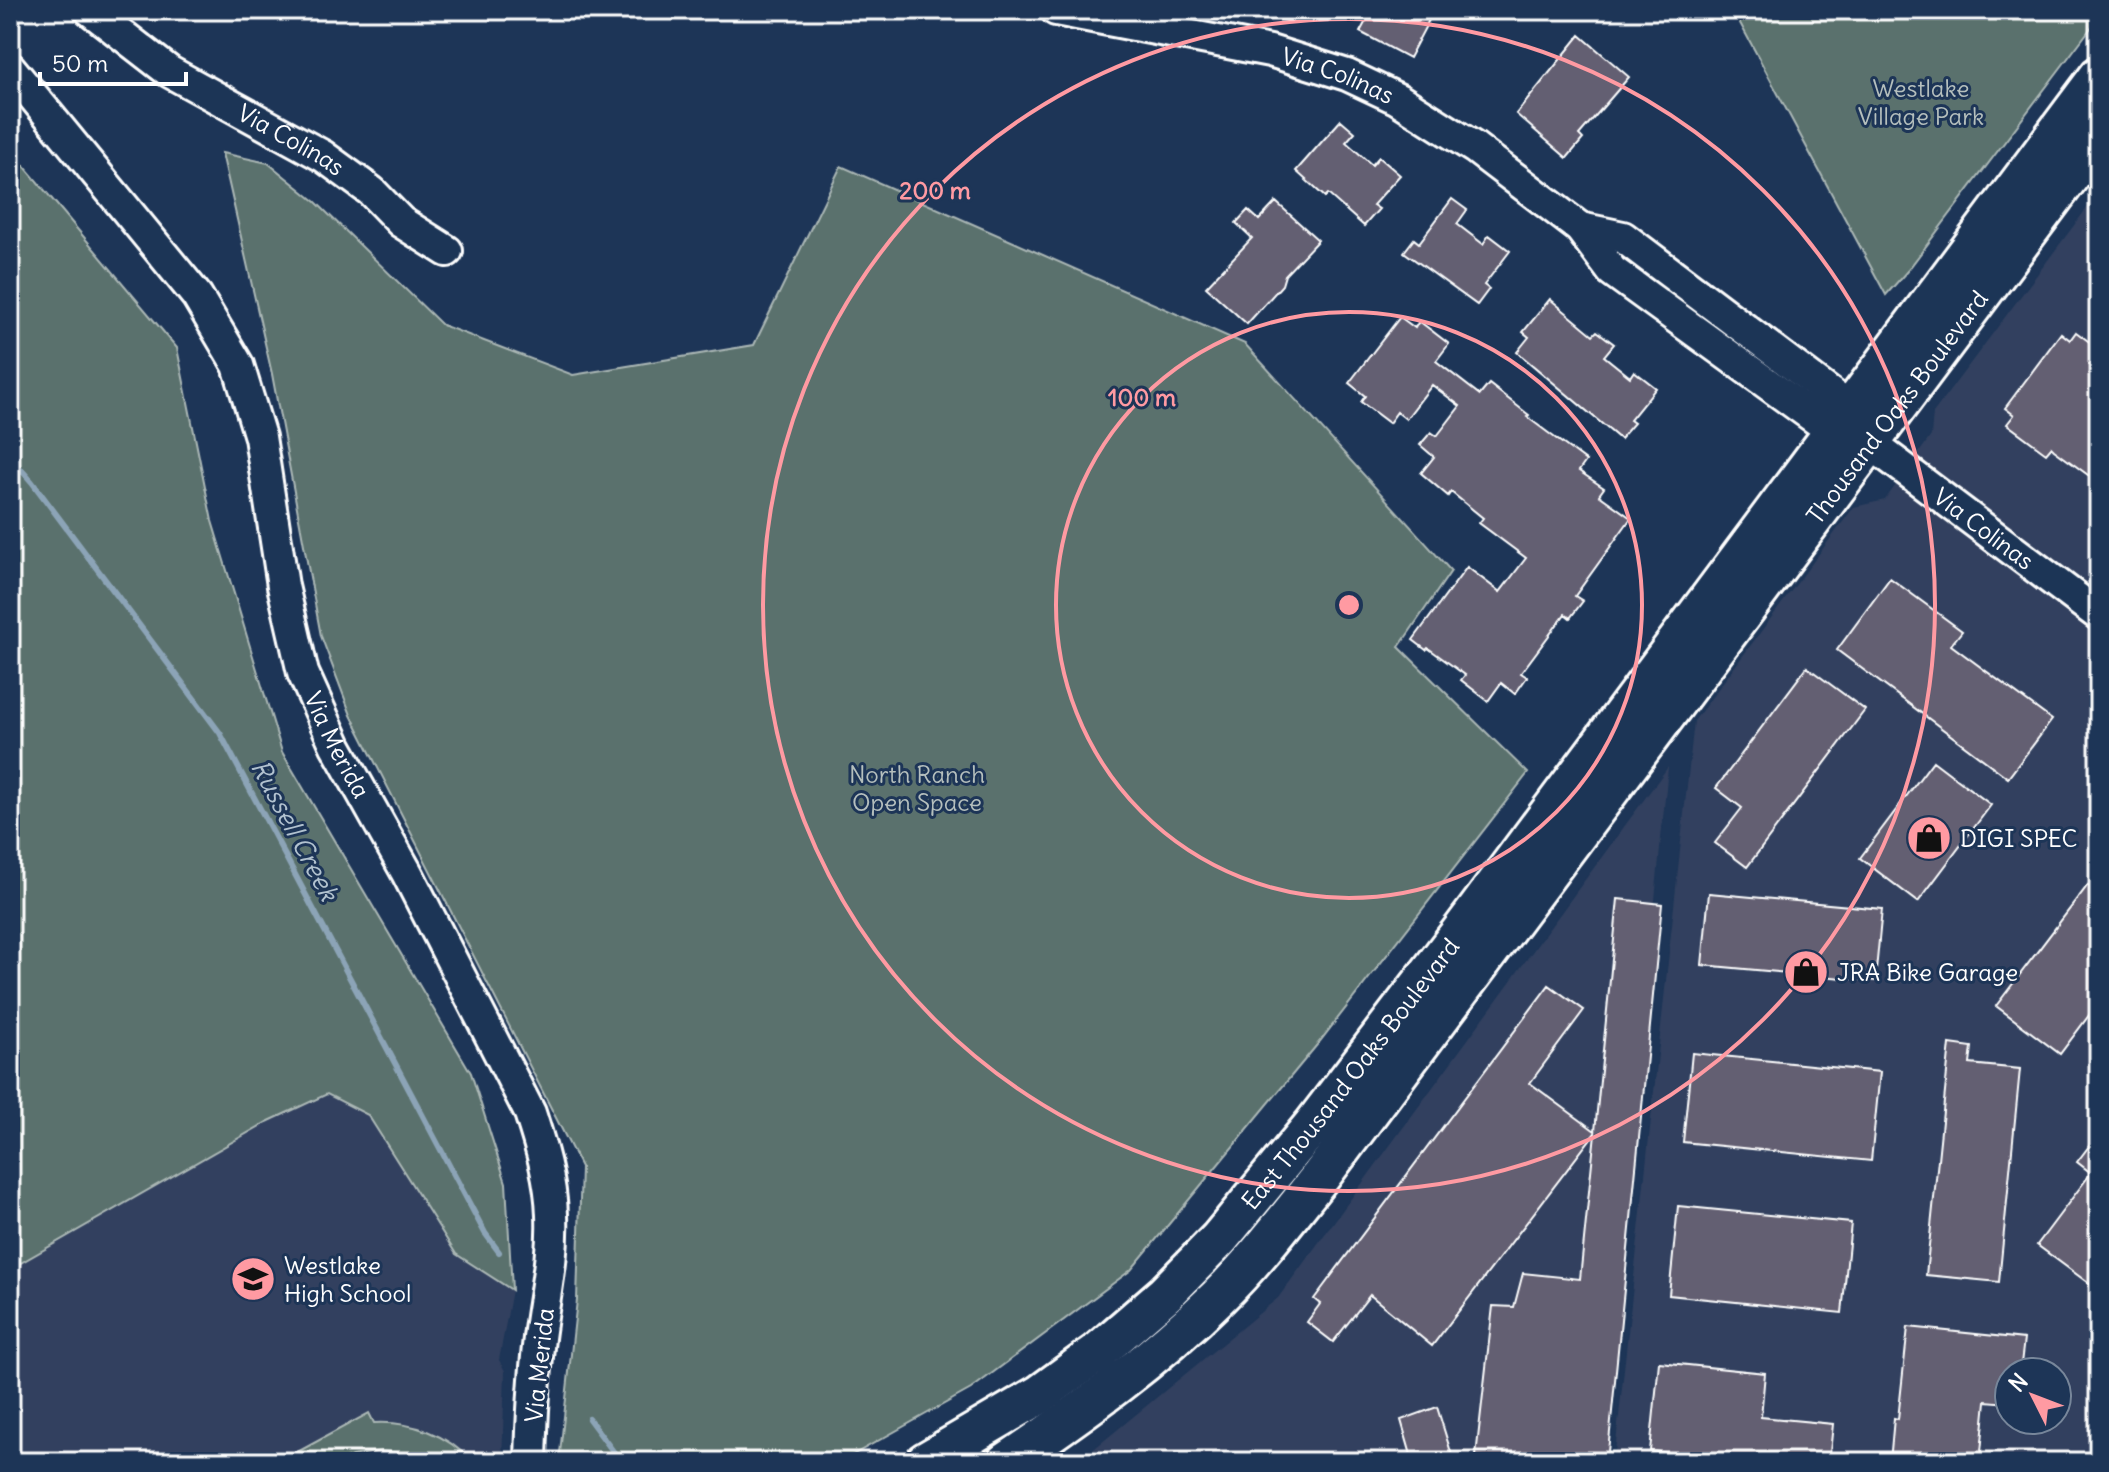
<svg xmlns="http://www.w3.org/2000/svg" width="2109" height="1472" viewBox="0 0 2109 1472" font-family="Delius,sans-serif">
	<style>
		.built { fill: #32415f; fill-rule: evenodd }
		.green { fill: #5a716d; stroke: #acb8b6; stroke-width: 2 }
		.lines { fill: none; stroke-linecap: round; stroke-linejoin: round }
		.stream { stroke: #8ca4b7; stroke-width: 6 }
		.building { fill: #635e72; stroke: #fff; stroke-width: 2 }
		.minor-casing { stroke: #fff; stroke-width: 36 }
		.major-casing { stroke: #fff; stroke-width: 44 }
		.minor { stroke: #1d3557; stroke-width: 30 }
		.major { stroke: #1d3557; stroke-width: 38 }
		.ring { fill: none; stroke: #ff9aa2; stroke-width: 4 }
		.labels { text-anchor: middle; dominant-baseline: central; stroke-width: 6; stroke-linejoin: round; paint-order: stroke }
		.street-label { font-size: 24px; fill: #fff; stroke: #1d3557 }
		.park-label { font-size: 24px; fill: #b5bfbd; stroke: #1d3557 }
		.poi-label { font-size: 24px; fill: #fff; stroke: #1d3557; text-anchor: start }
		.water-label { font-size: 26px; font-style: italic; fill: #b2c2cf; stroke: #1d3557 }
		.centre { fill: #ff9aa2; stroke: #1d3557; stroke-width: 4 }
		.ring-label { font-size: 24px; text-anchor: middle; font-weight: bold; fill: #ff9aa2; stroke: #1d3557; stroke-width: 6; stroke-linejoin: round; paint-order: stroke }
	</style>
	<rect width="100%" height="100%" fill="#1d3557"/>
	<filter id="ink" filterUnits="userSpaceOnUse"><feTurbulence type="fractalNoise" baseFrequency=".0125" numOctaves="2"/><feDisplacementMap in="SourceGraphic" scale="16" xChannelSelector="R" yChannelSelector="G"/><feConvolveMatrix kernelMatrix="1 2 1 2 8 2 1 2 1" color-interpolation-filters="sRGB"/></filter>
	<g filter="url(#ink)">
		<path class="built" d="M2099 192V1462H1614L1694 721 1854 507 1885 500 1931 436 1933 413ZM2009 1372H2057V1420H2009Z
			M1668 767 1600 1462H1078L1278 1298Z
			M327 1094 368 1115 456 1254 512 1290 499 1360 505 1371 502 1462H10V1269L267 1122Z"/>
		<path class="green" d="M1733 10H2099V17L1908 270 1886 295Z
			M10 149 177 348 212 521 282 752 471 1073 506 1183 512 1290 456 1254 368 1115 327 1094 267 1122 10 1269Z
			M222 153 268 163 316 202 442 325 573 375 754 345 841 166 1245 344 1451 571 1399 647 1528 773 1321 1040 1131 1270 971 1389 840 1462H559L577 1300 581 1167 351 715 321 636 272 374Z
			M369 1413 374 1423C411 1421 447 1434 472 1462H427L410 1454 381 1451 352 1456 338 1462H279Z"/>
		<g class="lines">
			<path class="stream" d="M10 457 32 482 220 733 485 1233 499 1252
				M589 1419 621 1462"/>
		</g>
		<path class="building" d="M1372 10H1410L1429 20 1409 58 1360 32Z
			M1580 35 1629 77 1579 135 1583 139 1567 158 1516 114Z
			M1341 120 1355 132 1346 142 1372 165 1379 157 1400 175 1373 205 1379 209 1364 226 1328 194 1325 197 1296 171Z
			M1452 199 1467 210 1457 224 1483 244 1489 235 1510 251 1484 285 1489 289 1477 305 1404 252 1414 239 1419 243Z
			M1276 202 1318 240 1285 275 1282 285 1247 324 1206 287 1252 238 1236 223 1248 210 1259 220Z
			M1550 299 1593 335 1597 331 1614 344 1604 356 1630 377 1634 371 1656 388 1630 420 1634 423 1620 439 1517 352 1529 337 1523 332Z
			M1400 317 1415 328 1419 321 1449 344 1436 361 1480 395 1489 384 1529 415 1527 417 1586 461 1579 471 1604 488 1599 495 1631 518 1575 596 1583 601 1570 618 1565 614 1521 673 1527 677 1515 694 1501 683 1488 701 1461 680 1465 675 1428 648 1426 650 1413 640 1467 567 1500 592 1526 558 1479 523 1483 518 1451 492 1448 496 1421 473 1434 457 1420 445 1431 432 1437 436 1460 406 1432 385 1406 419 1397 412 1389 423 1361 402 1365 396 1349 383Z
			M2076 332 2099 349V483L2054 450 2051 447 2046 453 2007 424 2014 415 2005 408 2061 333 2070 340Z
			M1890 578 1962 631 1951 645 2052 720 2008 778 1837 650Z
			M1807 667 1865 710 1747 867 1715 843 1742 808 1716 788Z
			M1933 761 1991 805 1918 902 1860 858Z
			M2088 885 2099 893V1002L2060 1054 1996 1006Z
			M1709 893 1882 909 1875 981 1702 965Z
			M1618 899 1662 904 1607 1462H1501L1502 1459 1476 1456 1493 1306 1514 1307 1523 1273 1580 1279 1595 1133 1432 1346 1370 1295 1333 1342 1307 1322 1320 1304 1314 1299 1549 985 1584 1010 1530 1083 1595 1131Z
			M1950 1044 1972 1047 1970 1064 2020 1069 1999 1282 1926 1275Z
			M1692 1053 1880 1072 1871 1161 1683 1142Z
			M2099 1133V1291L2037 1245 2091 1173 2077 1162Z
			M1678 1206 1851 1223 1842 1313 1669 1295Z
			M1908 1327 2024 1339 2020 1372H2009V1403L1986 1401 1980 1462H1890L1894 1418 1898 1419Z
			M1659 1362 1765 1373 1761 1417 1833 1424 1829 1462H1759L1650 1451Z
			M1437 1407 1454 1462H1413L1401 1420Z"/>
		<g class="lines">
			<g class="minor-casing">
				<g id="minor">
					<path id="s1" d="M90 10 170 72 323 156 371 191 401 222 447 251"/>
					<path id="s2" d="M1056 10 1270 51 1347 75 1398 99 1475 148 1580 228 1612 271 1834 432 1870 443 2099 615"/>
					<path id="s3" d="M10 68 197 296 238 365 260 437 283 586 303 673 336 746 407 873 530 1113C541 1147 551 1180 552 1215 554 1257 544 1297 539 1338 534 1380 532 1421 531 1462"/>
					<path d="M1580 228 1623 237 1851 409 1861 427"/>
				</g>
			</g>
			<g class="major-casing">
				<g id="major">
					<path id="s4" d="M925 1462 1039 1395 1098 1352 1165 1294 1219 1239 1313 1125 1462 930 2099 76"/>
					<path id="s5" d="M1007 1462C1082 1412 1154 1360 1218 1297 1256 1260 1288 1217 1321 1176L2099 137"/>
				</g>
			</g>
			<use href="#minor" class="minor"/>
			<use href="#major" class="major"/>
		</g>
	</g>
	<g class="ring">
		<circle cx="1349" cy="605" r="293"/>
		<circle cx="1349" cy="605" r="586"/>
	</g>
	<defs>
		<g id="shop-disc" transform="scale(2.3)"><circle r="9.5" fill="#ff9aa2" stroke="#1d3557"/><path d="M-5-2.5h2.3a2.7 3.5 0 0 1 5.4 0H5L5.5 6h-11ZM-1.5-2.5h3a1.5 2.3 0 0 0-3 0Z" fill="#111"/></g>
		<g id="school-disc" transform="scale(2.3)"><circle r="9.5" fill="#ff9aa2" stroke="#1d3557"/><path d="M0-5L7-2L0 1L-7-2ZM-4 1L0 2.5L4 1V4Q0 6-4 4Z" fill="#111"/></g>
	</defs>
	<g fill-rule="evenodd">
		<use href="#shop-disc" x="1929" y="838"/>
		<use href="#shop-disc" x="1806" y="972"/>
		<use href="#school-disc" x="253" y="1279"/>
	</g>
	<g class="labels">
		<g class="street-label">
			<text stroke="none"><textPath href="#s2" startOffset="290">Via Colinas</textPath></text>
			<text stroke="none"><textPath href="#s1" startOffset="240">Via Colinas</textPath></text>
			<text stroke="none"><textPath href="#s5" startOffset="1388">Thousand Oaks Boulevard</textPath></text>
			<text stroke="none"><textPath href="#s2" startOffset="1086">Via Colinas</textPath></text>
			<text stroke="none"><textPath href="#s3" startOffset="770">Via Merida</textPath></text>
			<text stroke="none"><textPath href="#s4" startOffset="582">East Thousand Oaks Boulevard</textPath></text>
			<text transform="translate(539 1365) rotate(-84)">Via Merida</text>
		</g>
		<g class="park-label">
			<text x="1921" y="88">Westlake<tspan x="1921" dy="28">Village Park</tspan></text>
			<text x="917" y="774">North Ranch<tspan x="917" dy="28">Open Space</tspan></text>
		</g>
		<g class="poi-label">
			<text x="1960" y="838">DIGI SPEC</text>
			<text x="1837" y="972">JRA Bike Garage</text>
			<text x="284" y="1265">Westlake<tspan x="284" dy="28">High School</tspan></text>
		</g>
		<g class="water-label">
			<text transform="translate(295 830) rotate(62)">Russell Creek</text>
		</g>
	</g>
	<circle cx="1349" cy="605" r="12" class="centre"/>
	<g class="ring-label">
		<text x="935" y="199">200 m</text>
		<text x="1142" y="406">100 m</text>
	</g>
	<rect width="2109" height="1472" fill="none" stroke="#1d3557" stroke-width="40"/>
	<rect x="20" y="20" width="2069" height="1432" fill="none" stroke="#fff" stroke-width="3" filter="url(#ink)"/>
	<g transform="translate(2033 1396) rotate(312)"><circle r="38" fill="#1d3557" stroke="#77869a" stroke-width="2"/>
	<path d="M0-6L14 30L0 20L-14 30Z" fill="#ff9aa2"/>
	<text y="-12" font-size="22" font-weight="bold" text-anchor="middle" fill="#ffffff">N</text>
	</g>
	<path d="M40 72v12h146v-12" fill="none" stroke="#ffffff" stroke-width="4"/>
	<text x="52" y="72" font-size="24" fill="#ffffff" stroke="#1d3557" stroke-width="6" paint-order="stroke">50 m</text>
</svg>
